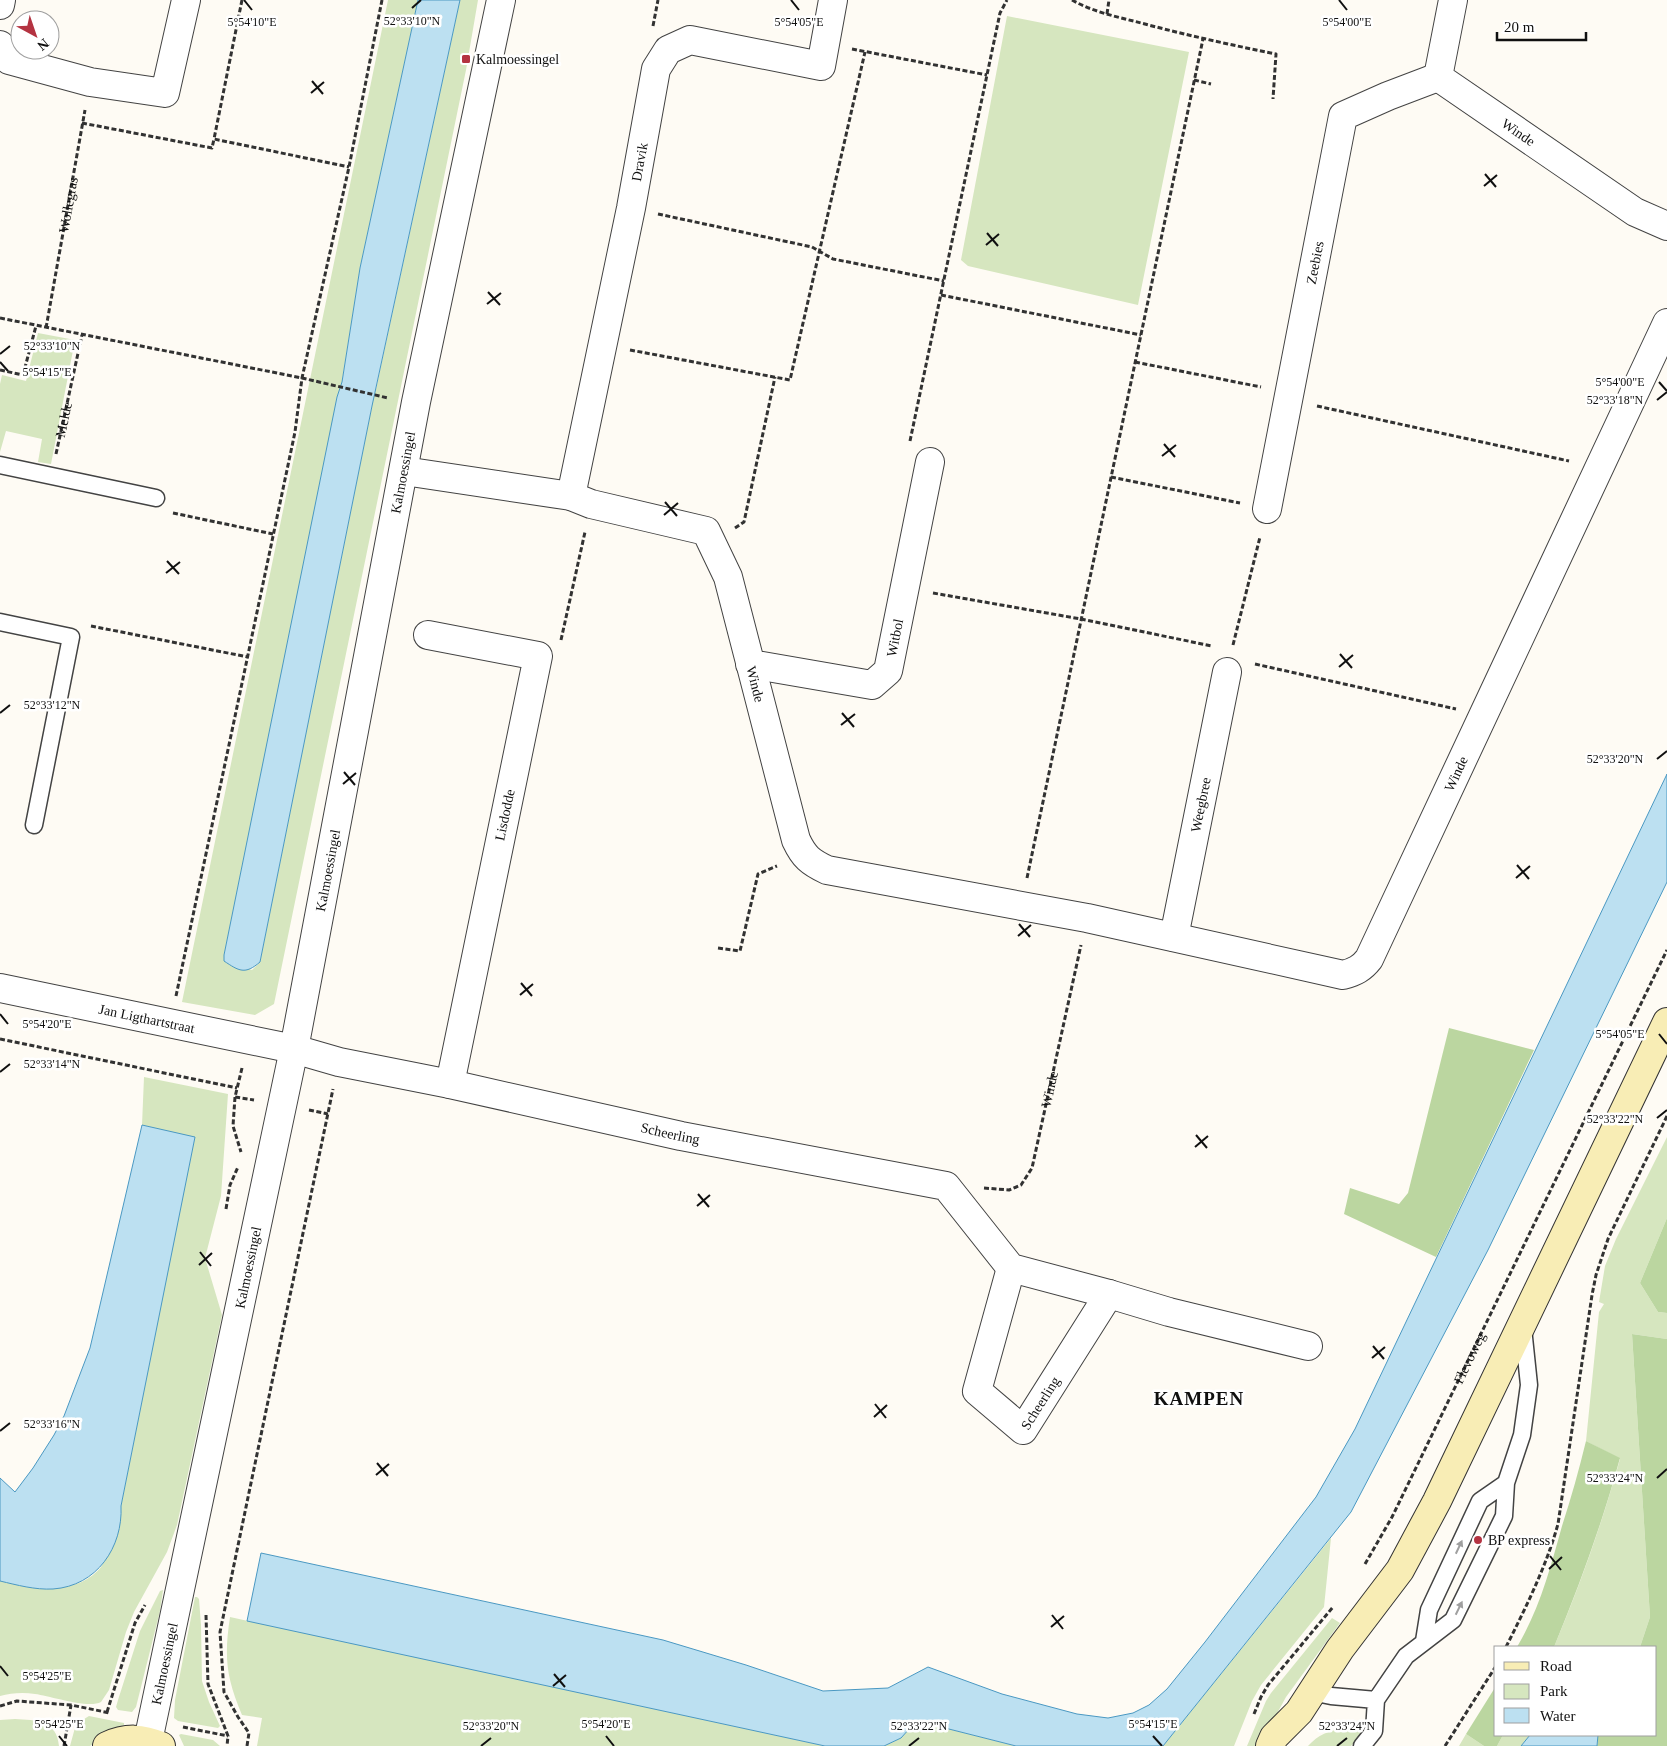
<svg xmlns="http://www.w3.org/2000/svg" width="1667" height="1746" viewBox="0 0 1667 1746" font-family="'Times New Roman',serif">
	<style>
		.green { fill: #d6e6bf; fill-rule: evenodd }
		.forest { fill: #bbd6a0 }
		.water { fill: #bce0f1; stroke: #4a98c2 }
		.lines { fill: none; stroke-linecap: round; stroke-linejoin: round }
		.service-casing { stroke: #434343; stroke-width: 19 }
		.minor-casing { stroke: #434343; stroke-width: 30 }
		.secondary-casing { stroke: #323232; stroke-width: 30 }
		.path { stroke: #323232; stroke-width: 3; stroke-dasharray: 5 2.5; stroke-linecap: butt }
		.service { stroke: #fff; stroke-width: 16 }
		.minor { stroke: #fff; stroke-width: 28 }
		.secondary { stroke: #f8edb5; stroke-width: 28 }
		.oneway { fill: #9f9f9f }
		.ticks { fill: none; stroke: #101010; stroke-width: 2 }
		.poi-dot { fill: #b43341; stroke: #fff; stroke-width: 2 }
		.labels { text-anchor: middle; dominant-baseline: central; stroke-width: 5; stroke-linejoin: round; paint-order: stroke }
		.poi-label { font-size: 14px; fill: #101010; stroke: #fff; text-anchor: start }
		.street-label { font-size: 14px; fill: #101010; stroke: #fff }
		.district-label { font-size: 19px; font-weight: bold; letter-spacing: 1px; fill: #101010; stroke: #fff }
		.ticks-label { font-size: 12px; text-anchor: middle; fill: #101010; stroke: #fff; stroke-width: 5; stroke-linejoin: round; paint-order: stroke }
	</style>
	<rect width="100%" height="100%" fill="#fefbf4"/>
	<path class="green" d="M388 0H418L360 268 342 381 376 389 460 0H478L466 70 274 1004 255 1015 182 1002ZM338 397 372 406 260 962 252 970 225 961 224 955Z
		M1007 16 1189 52 1138 305 968 266 961 260Z
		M38 333 75 340 51 464 38 462 42 439 6 431 0 452V384L2 375 26 381Z
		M144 1077 228 1094 221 1196 205 1258 222 1315 177 1525 167 1552 134 1612 126 1632 109 1690 101 1702C88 1709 51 1696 35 1694 23 1692 11 1693 0 1696V1581C33 1588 76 1597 101 1567 105 1561 107 1552 110 1546 117 1531 122 1522 121 1506L194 1138 142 1125Z
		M1667 1137V1218L1640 1283 1658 1312 1667 1313V1339L1632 1334 1650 1617 1640 1647H1554C1580 1585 1602 1524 1620 1459L1586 1441 1599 1312 1604 1304 1599 1302 1605 1266 1616 1239Z
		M1331 1538 1324 1607 1261 1685 1252 1701 1234 1746H1163Z
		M163 1590 160 1611 136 1707 132 1712 118 1710 116 1707 118 1700 140 1631 160 1591Z
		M195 1597H197L199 1599 201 1625 202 1681 209 1702 220 1726 218 1728 178 1721 174 1718 175 1700Z
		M230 1617 825 1746H257L262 1718 242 1715C226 1677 224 1657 230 1617Z
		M1332 1618 1340 1623 1286 1697 1274 1719 1261 1746H1247L1266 1701 1271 1693Z
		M89 1716 124 1723V1725L90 1746H70L76 1724Z
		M15 1719C36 1720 57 1720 59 1746H0V1720Z
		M919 1725 937 1726 1016 1746H884L901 1738 910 1728Z
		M1344 1729H1361L1363 1732 1351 1746H1308C1318 1735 1329 1730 1344 1729Z
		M181 1734 213 1740 220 1746H184L179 1735Z
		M1466 1734 1484 1746H1459Z
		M1503 1735H1530L1521 1746H1497Z"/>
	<path class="forest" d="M1449 1028 1534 1050 1436 1257 1344 1214 1350 1188 1399 1204 1408 1193Z
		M1667 1218V1313L1658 1312 1640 1283Z
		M1632 1334 1667 1339V1746H1597L1598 1735H1656V1647H1640L1650 1617Z
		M1586 1441 1620 1458C1602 1524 1580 1584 1554 1647H1517C1540 1608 1550 1569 1562 1526 1571 1498 1579 1470 1586 1441Z
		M1496 1686V1735H1503L1497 1746H1484L1466 1734Z"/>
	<path class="water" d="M418 0H460L372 406 260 962C245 975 239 971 224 961V955L337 397 342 382 360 268Z
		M1667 774V882L1488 1250 1351 1512 1163 1746H1016L937 1726 919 1725 910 1728 901 1738 884 1746H825L247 1621 261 1553 663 1640 746 1665 823 1691 888 1688 928 1667 1002 1694 1077 1714 1108 1718 1133 1713 1149 1705 1167 1689 1205 1642 1316 1497 1355 1429Z
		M142 1125 195 1137 121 1506C123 1547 97 1586 53 1589 35 1590 17 1585 0 1581V1478L15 1492 33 1468 54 1435 64 1416 90 1348Z
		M1530 1735H1598L1597 1746H1521Z"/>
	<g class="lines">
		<g class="service-casing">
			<path id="service" d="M0 465 156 498
				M0 622 71 637 34 825
				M1424 1641 1429 1610 1480 1501 1506 1483
				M1311 1692 1331 1696 1376 1700
				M1362 1746 1374 1731 1376 1700 1406 1656 1453 1620 1504 1516 1506 1483 1522 1435 1529 1385 1523 1328"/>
		</g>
		<g class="minor-casing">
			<g id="minor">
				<path id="s5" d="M1453 0 1438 77 1635 212 1667 226"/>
				<path d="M0 5 1 0"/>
				<path d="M0 45 9 60 90 82 165 93 186 0"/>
				<path id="s6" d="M404 471 571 496 591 504 706 531 728 577 796 840C804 857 810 862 827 870L1087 918 1343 975C1355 972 1362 968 1369 959L1667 323"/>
				<path id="s7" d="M571 496 631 208 656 69 668 50 690 40 821 66 833 0"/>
				<path id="s8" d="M1267 509 1343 116 1388 96 1438 77"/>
				<path d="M428 635 538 656 450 1084"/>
				<path id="s9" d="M750 664 872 685 888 671 930 462"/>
				<path id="s10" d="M1174 937 1227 672"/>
				<path id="s11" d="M0 988 294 1049 339 1062 450 1084 681 1136 946 1186 1011 1268 1109 1294 1169 1312 1308 1346"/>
				<path id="s12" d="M1011 1268 977 1391 1023 1430 1109 1294"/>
				<path id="s13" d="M148 1741 294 1049 416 402 501 0"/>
			</g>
		</g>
		<g class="secondary-casing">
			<path id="secondary" d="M107 1746C126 1737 142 1738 161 1746
				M1270 1746 1274 1737 1299 1712 1340 1649 1400 1570 1437 1501 1667 1022"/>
		</g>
		<g class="path">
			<path d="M242 0 214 139 349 167"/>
			<path d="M1072 0C1093 12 1118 17 1141 23 1186 35 1231 45 1276 54L1273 99"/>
			<path d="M1107 14 1109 0"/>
			<path d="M653 26 658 0"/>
			<path d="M852 49 987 75"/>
			<path d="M1194 80 1211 84"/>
			<path d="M82 123 212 148 214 139"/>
			<path d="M658 214 812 247 833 259 944 281"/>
			<path d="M941 295 1141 335"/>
			<path d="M0 318 302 378 388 398"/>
			<path id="s1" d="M46 328 85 110"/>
			<path d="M630 350 790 380 865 52"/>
			<path d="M1135 362 1261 387"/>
			<path d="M0 370 23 375 36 326"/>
			<path d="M1317 406 1569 461"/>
			<path d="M910 441 1000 13 1007 0"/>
			<path id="s2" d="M56 454 82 335"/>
			<path d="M1111 477 1240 503"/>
			<path d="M173 513 273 534"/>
			<path d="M735 528 744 522 775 377"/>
			<path d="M933 593 1081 619 1212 646"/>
			<path d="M91 626 248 657"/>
			<path d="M561 640 585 532"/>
			<path d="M1233 645 1260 537"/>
			<path d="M1255 664 1456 709"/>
			<path d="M1027 878 1203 39"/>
			<path d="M718 948 740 951 758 874 777 866"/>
			<path d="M176 996 295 432 302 378 349 167 382 0"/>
			<path d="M0 1039 237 1088"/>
			<path d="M242 1068 235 1097 254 1100"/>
			<path d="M235 1097 233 1126 241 1152"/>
			<path d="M309 1110 328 1114"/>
			<path id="s3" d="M984 1188 1009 1190 1021 1185 1032 1168 1081 945"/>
			<path d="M226 1209 230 1185 238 1167"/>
			<path id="s4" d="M1365 1564 1392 1517 1428 1443 1667 950"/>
			<path d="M206 1615 208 1684 228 1736 227 1746"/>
			<path d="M1506 1647C1526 1607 1546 1567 1558 1524L1592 1295 1596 1275 1608 1239 1667 1116"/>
			<path d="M0 1706 17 1701 71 1705 110 1713"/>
			<path d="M107 1712 135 1623 145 1605"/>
			<path d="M1254 1714 1261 1697 1268 1685 1333 1607"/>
			<path d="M183 1727 228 1736"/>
			<path d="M64 1746 71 1705"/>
			<path d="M247 1746 249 1733 238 1717 224 1692 220 1632 333 1089"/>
			<path d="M1445 1746 1496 1666"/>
		</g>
		<use href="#service" class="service"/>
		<use href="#minor" class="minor"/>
		<use href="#secondary" class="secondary"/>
	</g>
	<defs><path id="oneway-solid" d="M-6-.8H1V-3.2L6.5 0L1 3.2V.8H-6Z" transform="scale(1.25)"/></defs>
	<g class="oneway">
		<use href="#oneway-solid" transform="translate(1459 1547) rotate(-65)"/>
		<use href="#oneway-solid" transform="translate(1459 1608) rotate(-64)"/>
	</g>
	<path class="ticks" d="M244 0 252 10M791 0 799 10M1339 0 1347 10M412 8 421 0M312 81 323 94M311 93 324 82M1485 174 1496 187M1484 186 1497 175M987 233 998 246M986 245 999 234M488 292 500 305M487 304 501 293M0 354 10 346M0 362 8 371M1659 382 1667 391M1657 400 1667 392M1164 444 1175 457M1162 456 1176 445M665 502 677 516M664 515 678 503M167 561 179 574M166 573 180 562M1340 654 1352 668M1339 667 1353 655M0 713 10 705M842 713 854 727M841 725 855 714M1657 759 1667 751M344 772 355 785M343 784 356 773M1517 865 1529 879M1516 878 1530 866M1019 924 1030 937M1018 936 1031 925M521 983 532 996M520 995 533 984M0 1014 8 1024M1659 1034 1667 1044M0 1072 10 1064M1657 1118 1667 1110M1196 1135 1207 1148M1195 1147 1208 1136M698 1194 709 1207M697 1206 710 1195M200 1252 211 1266M199 1265 212 1253M1373 1346 1384 1359M1372 1358 1385 1347M875 1404 886 1418M874 1417 887 1405M0 1431 10 1423M377 1463 388 1476M376 1475 389 1464M1657 1478 1667 1469M1550 1556 1561 1570M1549 1569 1562 1557M1052 1615 1063 1629M1051 1627 1064 1616M0 1666 8 1676M554 1674 565 1687M553 1686 566 1675M59 1736 67 1746M606 1736 614 1746M1153 1736 1162 1746M481 1746 491 1738M909 1746 919 1738M1337 1746 1347 1738"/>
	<g class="poi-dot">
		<rect x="461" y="54" width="10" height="10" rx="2.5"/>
		<circle cx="1478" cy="1540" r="5"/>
	</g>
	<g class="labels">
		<g class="poi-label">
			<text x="476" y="59">Kalmoessingel</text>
			<text x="1488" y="1540">BP express</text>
		</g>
		<g class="street-label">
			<text stroke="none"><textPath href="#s5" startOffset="176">Winde</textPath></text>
			<text stroke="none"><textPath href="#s7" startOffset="341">Dravik</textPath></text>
			<text stroke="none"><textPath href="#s1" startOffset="125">Wollegras</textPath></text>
			<text stroke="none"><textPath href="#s8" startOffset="251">Zeebies</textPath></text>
			<text stroke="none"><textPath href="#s2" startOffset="35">Melde</textPath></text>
			<text stroke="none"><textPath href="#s13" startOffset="1294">Kalmoessingel</textPath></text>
			<text stroke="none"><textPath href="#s9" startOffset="179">Witbol</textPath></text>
			<text stroke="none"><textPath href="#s6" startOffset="470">Winde</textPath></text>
			<text stroke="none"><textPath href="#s6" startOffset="1438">Winde</textPath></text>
			<text stroke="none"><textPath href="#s10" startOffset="135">Weegbree</textPath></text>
			<text transform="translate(505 815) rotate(-78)">Lisdodde</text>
			<text stroke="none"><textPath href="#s13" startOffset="889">Kalmoessingel</textPath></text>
			<text stroke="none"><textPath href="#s11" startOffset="150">Jan Ligthartstraat</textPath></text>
			<text stroke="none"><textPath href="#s3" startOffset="139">Winde</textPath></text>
			<text stroke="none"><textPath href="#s11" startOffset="686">Scheerling</textPath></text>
			<text stroke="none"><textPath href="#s13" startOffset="484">Kalmoessingel</textPath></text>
			<text stroke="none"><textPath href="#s4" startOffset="231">Flevoweg</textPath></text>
			<text stroke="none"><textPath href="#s12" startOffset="220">Scheerling</textPath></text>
			<text stroke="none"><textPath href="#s13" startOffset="79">Kalmoessingel</textPath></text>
		</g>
		<g class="district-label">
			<text x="1199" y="1398">KAMPEN</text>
		</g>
	</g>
	<g class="ticks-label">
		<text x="412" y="25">52°33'10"N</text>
		<text x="252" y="26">5°54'10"E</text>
		<text x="799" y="26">5°54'05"E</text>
		<text x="1347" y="26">5°54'00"E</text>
		<text x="52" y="350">52°33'10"N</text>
		<text x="47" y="376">5°54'15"E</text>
		<text x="1620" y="386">5°54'00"E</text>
		<text x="1615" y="404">52°33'18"N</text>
		<text x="52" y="709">52°33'12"N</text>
		<text x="1615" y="763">52°33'20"N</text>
		<text x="47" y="1028">5°54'20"E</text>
		<text x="1620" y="1038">5°54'05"E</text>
		<text x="52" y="1068">52°33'14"N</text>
		<text x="1615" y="1123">52°33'22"N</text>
		<text x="52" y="1428">52°33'16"N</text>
		<text x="1615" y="1482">52°33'24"N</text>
		<text x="47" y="1680">5°54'25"E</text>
		<text x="59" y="1728">5°54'25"E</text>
		<text x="606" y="1728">5°54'20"E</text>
		<text x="1153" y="1728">5°54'15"E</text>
		<text x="491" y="1730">52°33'20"N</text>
		<text x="919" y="1730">52°33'22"N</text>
		<text x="1347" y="1730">52°33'24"N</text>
	</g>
	<rect x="1494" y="1646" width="162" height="90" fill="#ffffff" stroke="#9f9f9f"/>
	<rect x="1504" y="1662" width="25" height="8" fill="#f8edb5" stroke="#9f9f9f"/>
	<text x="1540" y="1671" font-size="15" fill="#101010">Road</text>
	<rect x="1504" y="1684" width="25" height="15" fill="#d6e6bf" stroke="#9f9f9f"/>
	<text x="1540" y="1696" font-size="15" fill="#101010">Park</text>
	<rect x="1504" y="1708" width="25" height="15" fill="#bce0f1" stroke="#9f9f9f"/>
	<text x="1540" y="1721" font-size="15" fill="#101010">Water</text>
	<g transform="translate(35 35) rotate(140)"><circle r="24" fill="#ffffff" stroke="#9f9f9f"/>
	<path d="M0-4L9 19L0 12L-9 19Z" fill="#b43341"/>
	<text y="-8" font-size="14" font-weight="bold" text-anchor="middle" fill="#101010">N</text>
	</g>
	<path d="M1497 32v8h89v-8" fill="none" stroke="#101010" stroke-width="2.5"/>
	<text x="1504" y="32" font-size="15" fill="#101010" stroke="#ffffff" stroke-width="4" paint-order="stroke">20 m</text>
</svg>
